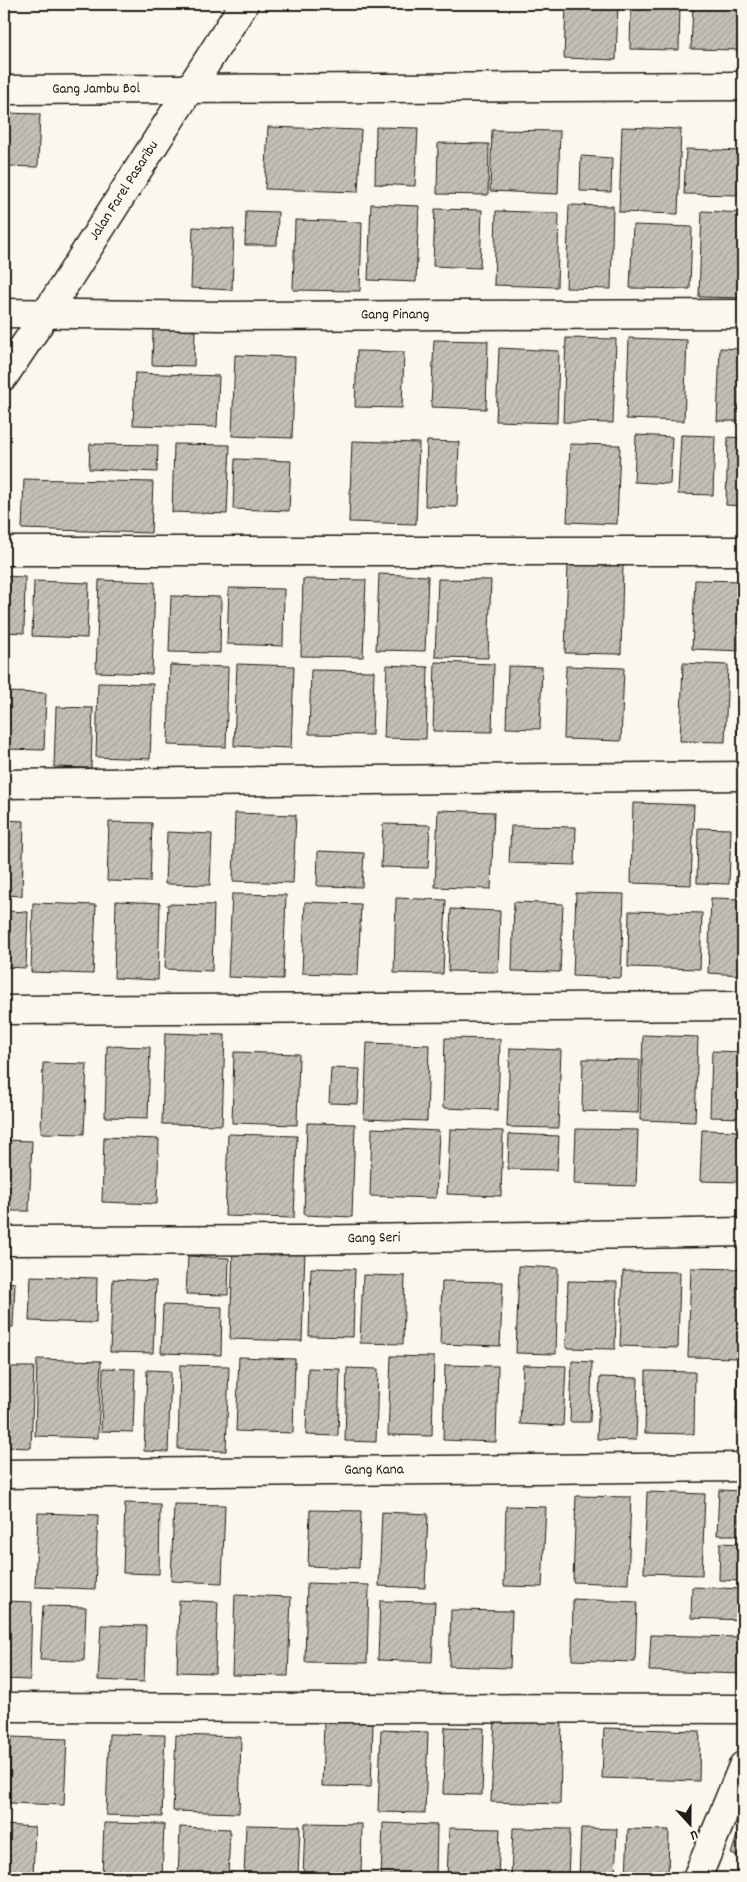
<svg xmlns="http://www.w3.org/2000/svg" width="747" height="1882" viewBox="0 0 747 1882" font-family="Dekko,sans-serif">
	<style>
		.building { fill: url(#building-hatch); stroke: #1c1c1c }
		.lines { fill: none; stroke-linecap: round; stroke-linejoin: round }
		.minor-casing { stroke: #1c1c1c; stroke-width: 31 }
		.tertiary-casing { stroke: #1c1c1c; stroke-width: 31 }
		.minor { stroke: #fbf7ec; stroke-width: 28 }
		.tertiary { stroke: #fbf7ec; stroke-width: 28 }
		.labels { text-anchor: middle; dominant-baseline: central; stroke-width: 4; stroke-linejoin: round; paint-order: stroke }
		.street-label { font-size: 15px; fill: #1c1c1c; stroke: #fbf7ec }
	</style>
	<defs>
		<pattern id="building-hatch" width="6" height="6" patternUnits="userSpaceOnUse" patternTransform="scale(1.25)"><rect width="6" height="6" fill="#c3c0b8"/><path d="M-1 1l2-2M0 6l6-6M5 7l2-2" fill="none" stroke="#a7a49e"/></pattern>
	</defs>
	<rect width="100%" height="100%" fill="#fbf7ec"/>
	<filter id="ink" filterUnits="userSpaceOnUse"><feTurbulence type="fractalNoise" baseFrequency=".02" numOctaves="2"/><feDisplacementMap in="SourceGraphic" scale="10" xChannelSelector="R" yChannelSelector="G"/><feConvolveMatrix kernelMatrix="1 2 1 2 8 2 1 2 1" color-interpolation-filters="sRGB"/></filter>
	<g filter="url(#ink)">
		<path class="building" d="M566 4H618L616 60 564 58Z
			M631 4H680L679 50 630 49Z
			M693 4H743V50L691 49Z
			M4 113 40 114 38 167 4 166Z
			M268 127 361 130 358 192 265 189Z
			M376 127 418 128 415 186 375 184Z
			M622 127 681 129 678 214 619 212Z
			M492 130 560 131 558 194 490 191Z
			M438 143 489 144 488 195 437 194Z
			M686 149 743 151 742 195 684 194Z
			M581 156 612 158 611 192 580 191Z
			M371 204 419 206 416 282 368 280Z
			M569 205 613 206 611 289 566 288Z
			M435 209 482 210 480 268 433 266Z
			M246 211 278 212 277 245H245Z
			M496 211 559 213 557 287 494 285Z
			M702 211 743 213V298L699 297Z
			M295 220 362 222 360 291 293 290Z
			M633 225 692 227 690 289 630 288Z
			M193 227 234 229 232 290 191 288Z
			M153 329 195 331 194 366 152 365Z
			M566 338 616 339 613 423 563 422Z
			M629 338 687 340 684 421 626 419Z
			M434 340 488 341 486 409 431 407Z
			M499 348 559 351 557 423 496 421Z
			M720 348 743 349V421H717Z
			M357 351 404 352 402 408 355 407Z
			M235 355 295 357 292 438 232 436Z
			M135 373 219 376 217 427 133 425Z
			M636 435 672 437 670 484 634 482Z
			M681 435 715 436 713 495 678 494Z
			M728 437 743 438V506L726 505Z
			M352 441 419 443 416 524 349 522Z
			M427 441 459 442 457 507 425 506Z
			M90 444 158 445 157 472 89 469Z
			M174 444 230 445 227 514 172 512Z
			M570 444 620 445 617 524 567 522Z
			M235 459 291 461 289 511 233 509Z
			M24 479 153 482 151 533 22 529Z
			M568 564 623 565 621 654 565 653Z
			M379 574 428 576 425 651 376 650Z
			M4 576 25 577 24 633 4 632Z
			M303 579 366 580 363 657 301 656Z
			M438 579 491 580 488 658 435 657Z
			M99 580 155 582 152 674 96 672Z
			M695 580 743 581V651L692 649Z
			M34 581 89 583 87 638 32 636Z
			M229 588 284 589 283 646 227 644Z
			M171 596 221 597 220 653 169 652Z
			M435 662 494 664 492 732 433 731Z
			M683 663 728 665 725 742 680 741Z
			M237 664 294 666 291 748 234 746Z
			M170 665 228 667 226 747 168 745Z
			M387 665 428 667 426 739 384 738Z
			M508 666 542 667 540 729 506 728Z
			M566 666 624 668 621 741 564 739Z
			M311 670 374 671 372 735 309 734Z
			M98 683 153 684 150 759 96 757Z
			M739 684H743V734H737Z
			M4 692 46 693 44 750 4 749Z
			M56 707 93 708 91 768 54 767Z
			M633 803 694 805 691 885 631 883Z
			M438 810 494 812 491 889 435 887Z
			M235 813 296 815 293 883 233 881Z
			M738 815 743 816V885H736Z
			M4 820 24 821 22 896 4 895Z
			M109 822 152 823 150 882 107 881Z
			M383 824 430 825 428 868 381 867Z
			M511 826 576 827 575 865 509 863Z
			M698 828 731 829 729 884 697 883Z
			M167 832 212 834 210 885 165 884Z
			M318 851 364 853 362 887 317 886Z
			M576 893 624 894 621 978 573 976Z
			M232 894 286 895 283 979 228 977Z
			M396 898 446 900 443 974 394 973Z
			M711 898 743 899V975L708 973Z
			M116 901 160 903 158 980 114 978Z
			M305 902 361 904 358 975 302 973Z
			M514 902 563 904 560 972 512 971Z
			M33 903 96 905 93 974 31 972Z
			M168 904 214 905 212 971 165 969Z
			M451 909 500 911 498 972 448 971Z
			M4 911 28 912 26 968 4 967Z
			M629 911 702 913 700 969 628 967Z
			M165 1033 225 1035 222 1125 162 1124Z
			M643 1035 698 1037 695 1122 640 1120Z
			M445 1038 500 1039 498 1110 443 1108Z
			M367 1043 429 1045 427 1121 364 1119Z
			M107 1046 150 1047 148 1118 105 1117Z
			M510 1048 561 1050 558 1128 507 1127Z
			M712 1051 743 1052V1118L710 1117Z
			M234 1052 299 1054 297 1125 232 1123Z
			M583 1059 640 1060 638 1113 582 1111Z
			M43 1063 87 1064 84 1134 41 1133Z
			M331 1068 360 1069 358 1104 329 1103Z
			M307 1123 355 1124 352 1217 304 1215Z
			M372 1128 439 1131 436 1198 370 1196Z
			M450 1129 503 1131 501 1196 447 1194Z
			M576 1129 638 1130 636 1186 574 1184Z
			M702 1130 743 1131V1182L700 1181Z
			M228 1134 297 1136 294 1218 225 1216Z
			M509 1134 559 1136 557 1170 508 1169Z
			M104 1137 159 1139 157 1204 102 1202Z
			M4 1140 32 1141 29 1211H4Z
			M233 1247 305 1249 302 1341 230 1339Z
			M188 1256 229 1258 228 1295 186 1294Z
			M519 1266 558 1268 556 1354 516 1353Z
			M311 1268 355 1269 353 1337 309 1336Z
			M691 1268 743 1269V1358L688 1357Z
			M623 1271 680 1272 678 1348 620 1346Z
			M363 1275 405 1276 403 1344 360 1343Z
			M31 1276 97 1278 96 1323 29 1321Z
			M113 1279 156 1281 153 1353 110 1352Z
			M442 1281 503 1282 500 1346 440 1344Z
			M568 1281 617 1282 615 1349 566 1348Z
			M4 1282 15 1283 13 1327H4Z
			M163 1305 222 1307 221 1355 161 1353Z
			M391 1356 434 1357 432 1436 388 1435Z
			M239 1357 295 1359 293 1433 236 1431Z
			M37 1359 101 1361 98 1438 35 1436Z
			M572 1361 592 1362 590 1422H570Z
			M738 1361H743V1420H736Z
			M180 1365 229 1366 226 1451 178 1449Z
			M445 1365 498 1366 496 1442 443 1440Z
			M523 1365 566 1366 563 1426 520 1424Z
			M4 1367H34L31 1448 4 1447Z
			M103 1368 135 1369 133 1432 101 1431Z
			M308 1368 340 1369 338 1436 306 1435Z
			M347 1368 378 1369 376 1442 345 1441Z
			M147 1370 171 1371 168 1452 144 1451Z
			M646 1371 695 1372 694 1434 645 1433Z
			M600 1377 638 1378 636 1440 597 1439Z
			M719 1490 743 1491V1535H717Z
			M647 1492 705 1494 702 1575 644 1573Z
			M576 1496 631 1497 628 1584 573 1582Z
			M125 1503 160 1504 159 1574 123 1573Z
			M174 1504 225 1505 222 1583 171 1581Z
			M506 1506 546 1507 542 1587 504 1586Z
			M310 1510 361 1511 359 1568 308 1566Z
			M382 1512 428 1514 425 1588 379 1586Z
			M38 1513 98 1515 95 1589 35 1587Z
			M720 1543 743 1544V1581L719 1580Z
			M307 1583 369 1585 367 1663 305 1662Z
			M692 1587 743 1589V1620L691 1618Z
			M235 1595 291 1597 288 1676 232 1675Z
			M573 1599 637 1602 635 1662 572 1660Z
			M179 1600 218 1602 215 1673 177 1672Z
			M4 1601 32 1602 30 1680 4 1679Z
			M380 1601 435 1602 432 1662 378 1660Z
			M43 1606 86 1607 84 1661 40 1660Z
			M451 1610 512 1611 510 1668 449 1666Z
			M101 1625 146 1626 144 1682 98 1680Z
			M651 1635 743 1637V1674L649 1671Z
			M495 1718 562 1720 560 1804 491 1802Z
			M324 1722 373 1723 371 1787 322 1786Z
			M445 1727 484 1728 482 1795 443 1794Z
			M604 1728 700 1731 699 1781 602 1778Z
			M381 1730 428 1732 425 1813 378 1812Z
			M109 1734 165 1735 162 1817 106 1815Z
			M176 1735 241 1737 239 1813 173 1811Z
			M11 1737 67 1739 64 1805 9 1803Z
			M104 1823 164 1824 162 1878H102Z
			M305 1823 362 1824 361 1878H303Z
			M383 1823 437 1825 436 1878H381Z
			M4 1825 35 1827 33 1878H4Z
			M246 1825 300 1826 298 1878H244Z
			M740 1826 743 1827V1858L731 1854Z
			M180 1827 230 1829 228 1878H178Z
			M449 1828 500 1829 498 1878H447Z
			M513 1828 570 1829 568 1878H511Z
			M581 1828 617 1829 615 1878H579Z
			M628 1829 669 1830 668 1878H626Z"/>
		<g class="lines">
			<g class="minor-casing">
				<g id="minor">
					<path id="s1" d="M4 90 743 86"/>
					<path id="s2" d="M4 313 222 316 743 314"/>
					<path d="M4 551H743"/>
					<path d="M4 784 743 776"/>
					<path d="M4 1010 743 1006"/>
					<path id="s3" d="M4 1241 304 1240 743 1232"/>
					<path id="s4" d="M4 1474 743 1467"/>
					<path d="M4 1707 743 1709"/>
					<path d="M697 1878 743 1766"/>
				</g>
			</g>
			<g class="tertiary-casing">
				<g id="tertiary">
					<path id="s5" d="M4 376 47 312 244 4"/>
				</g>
			</g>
			<use href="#minor" class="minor"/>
			<use href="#tertiary" class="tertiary"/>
		</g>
	</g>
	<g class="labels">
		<g class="street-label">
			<text stroke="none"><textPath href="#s1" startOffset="92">Gang Jambu Bol</textPath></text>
			<text stroke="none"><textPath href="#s5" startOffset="221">Jalan Farel Pasaribu</textPath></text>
			<text stroke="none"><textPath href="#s2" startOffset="391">Gang Pinang</textPath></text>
			<text stroke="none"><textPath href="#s3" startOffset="370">Gang Seri</textPath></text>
			<text stroke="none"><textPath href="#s4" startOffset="370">Gang Kana</textPath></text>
		</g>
	</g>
	<rect width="747" height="1882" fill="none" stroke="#fbf7ec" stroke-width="20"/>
	<rect x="10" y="10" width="727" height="1862" fill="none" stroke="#1c1c1c" stroke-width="2" filter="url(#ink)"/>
	<g transform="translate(690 1824) rotate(159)" stroke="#fbf7ec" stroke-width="4" paint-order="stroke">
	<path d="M0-4L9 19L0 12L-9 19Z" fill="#1c1c1c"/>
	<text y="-8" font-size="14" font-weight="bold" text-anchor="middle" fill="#1c1c1c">U</text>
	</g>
</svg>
